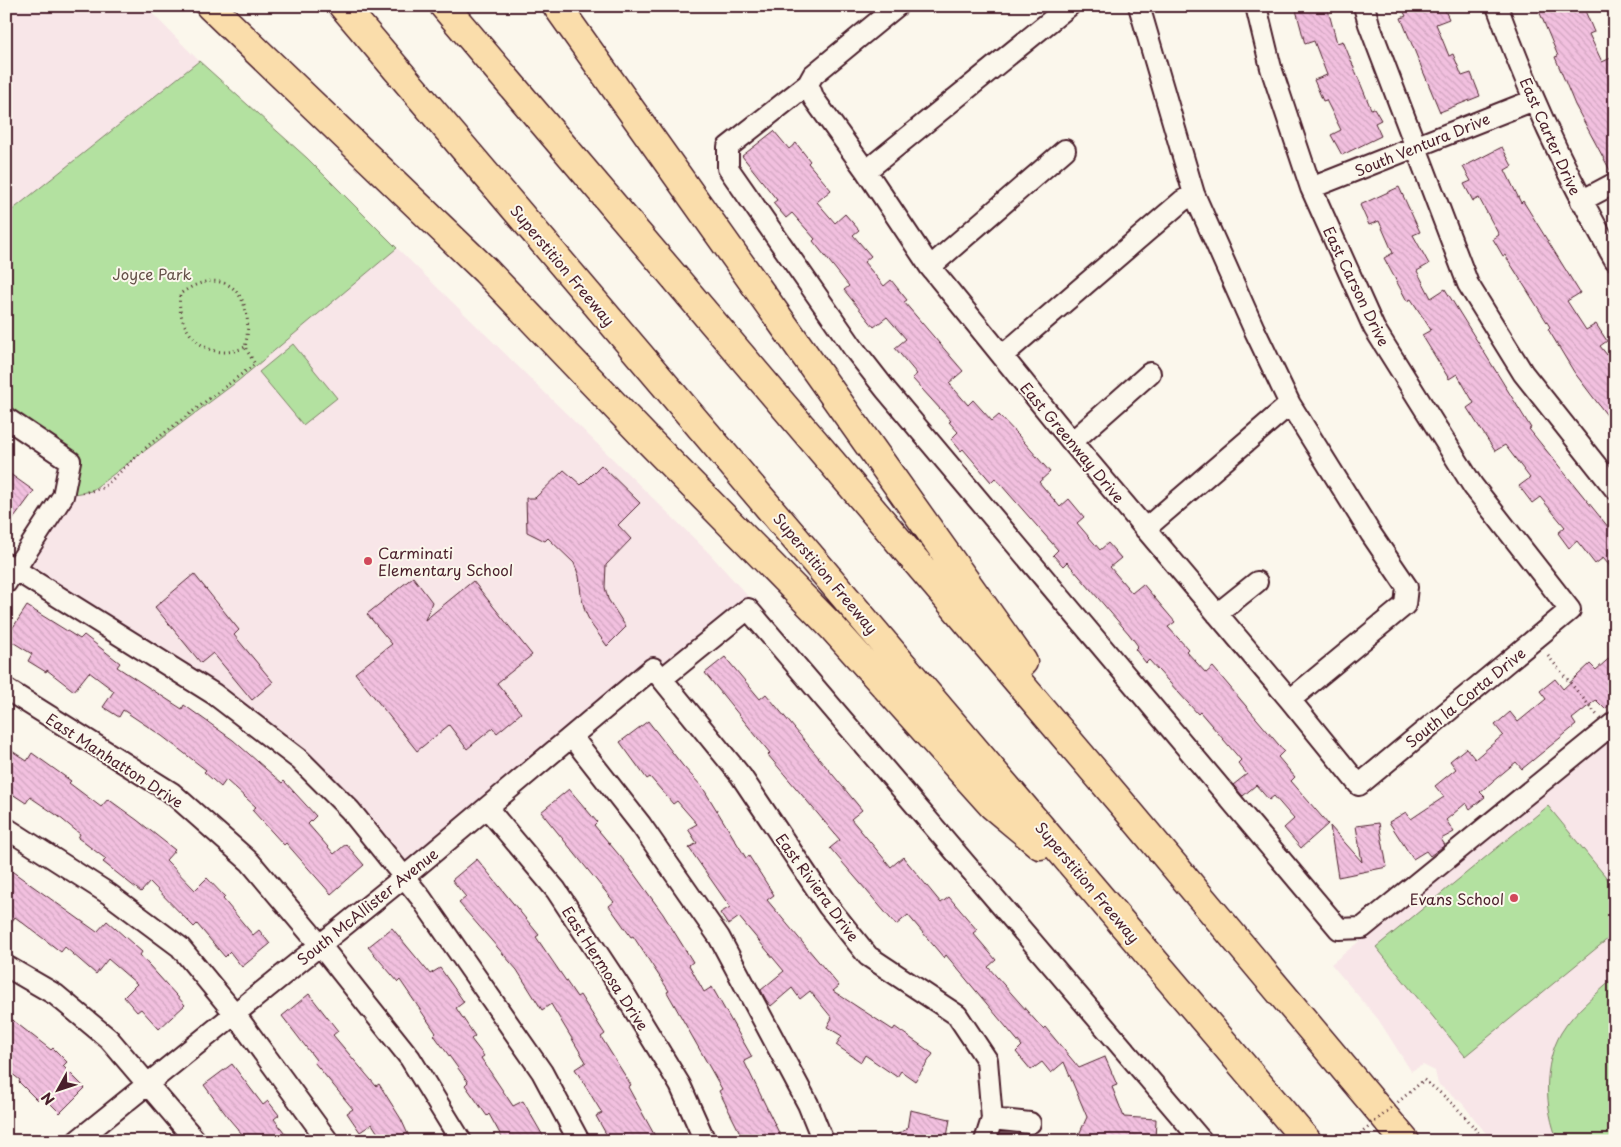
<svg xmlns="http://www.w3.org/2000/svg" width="1621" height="1147" viewBox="0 0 1621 1147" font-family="'Playpen Sans',sans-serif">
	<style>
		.built { fill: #f8e6e8 }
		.green { fill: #b3e1a0; stroke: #7e8066 }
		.building { fill: url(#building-back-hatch); stroke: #4a1f2b }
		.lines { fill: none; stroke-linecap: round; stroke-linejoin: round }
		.minor-casing { stroke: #4a1f2b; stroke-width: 24 }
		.highway-casing { stroke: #4a1f2b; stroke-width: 31 }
		.path { stroke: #4a1f2b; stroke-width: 3; stroke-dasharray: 1 4; stroke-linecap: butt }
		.minor { stroke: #fbf7ec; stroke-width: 20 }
		.highway { stroke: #faddab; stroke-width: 28 }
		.path-bridge { stroke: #4a1f2b; stroke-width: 3; stroke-dasharray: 1 4; stroke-linecap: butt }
		.poi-dot { fill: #d1495b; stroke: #fbf7ec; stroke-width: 2 }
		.labels { text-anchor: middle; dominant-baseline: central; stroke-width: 4; stroke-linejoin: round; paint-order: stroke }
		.street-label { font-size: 15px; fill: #4a1f2b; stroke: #fbf7ec }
		.park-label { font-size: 15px; fill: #645048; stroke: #fbf7ec }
		.poi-label { font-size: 15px; fill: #4a1f2b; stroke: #fbf7ec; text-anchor: start }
	</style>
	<defs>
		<pattern id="building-back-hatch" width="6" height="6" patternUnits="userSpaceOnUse" patternTransform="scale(1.25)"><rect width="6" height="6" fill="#f2c0df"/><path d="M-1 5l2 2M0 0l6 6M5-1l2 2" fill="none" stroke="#d1a5c0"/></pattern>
	</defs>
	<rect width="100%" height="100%" fill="#fbf7ec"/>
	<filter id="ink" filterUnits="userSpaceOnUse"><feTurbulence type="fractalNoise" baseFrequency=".02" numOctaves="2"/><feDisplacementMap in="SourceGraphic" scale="10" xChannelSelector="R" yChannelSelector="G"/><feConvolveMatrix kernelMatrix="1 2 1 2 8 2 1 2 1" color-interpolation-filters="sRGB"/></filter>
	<g filter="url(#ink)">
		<path class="built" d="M6 6H145L199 61 6 215Z
			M397 248 709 553 754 603 663 678 654 668 403 878 300 760 15 569 63 496 91 491 238 381Z
			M1615 735V1141H1492L1462 1103 1438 1084 1435 1071 1423 1065 1411 1071 1378 1019 1331 964Z"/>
		<path class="green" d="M199 61 307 158 397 248 238 381 91 491 63 496 70 460 6 418V215Z
			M293 344 337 398 303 425 259 372Z
			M1548 806 1615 888V933L1465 1056 1376 947Z
			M1615 977V1141H1558C1544 1108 1543 1064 1561 1033 1574 1011 1597 994 1615 977Z"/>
		<path class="building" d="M1295 6H1327L1337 43 1343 41 1371 109 1374 108 1381 120 1375 123 1381 136 1342 155 1331 135 1341 130 1326 100 1323 101 1314 80 1327 75 1314 41 1305 44Z
			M1401 6H1443L1449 19 1436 24 1449 56 1453 54 1462 76 1471 73 1480 96 1440 112 1401 18 1406 16Z
			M1537 6H1583L1594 32 1589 34 1602 62 1611 58 1615 67V171L1611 172 1575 105 1555 57 1558 56Z
			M774 131 789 149 796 143 810 161 808 163 831 190 817 202 835 223 845 214 859 230 853 235 871 256 864 262 884 286 891 280 907 300 904 302 963 371 949 383 968 405 973 400 992 421 999 415 1018 435 1050 472 1039 482 1060 507 1069 499 1084 517 1077 523 1100 550 1108 543 1121 558 1110 567 1132 593 1143 584 1175 622 1168 627 1188 649 1186 651 1206 673 1213 667 1284 751 1278 757 1295 777 1291 781 1328 824 1301 848 1284 828 1294 819 1274 796 1269 800 1256 785 1243 796 1233 785 1247 774 1238 763 1241 760 1200 712 1198 714 1149 660 1146 663 1135 649 1138 646 1129 634 1067 562 1063 566 1053 555 1058 550 995 478 991 482 963 449 961 451 951 439 958 432 949 422 951 421 912 378 917 374 895 348 906 339 887 317 874 327 844 290 849 286 813 241 815 239 792 213 786 218 773 203 777 200 742 156Z
			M1502 147 1512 166 1505 170 1521 203 1523 201 1580 293 1567 301 1586 330 1596 324 1607 341 1600 346 1615 365V426L1574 372 1548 329 1550 327 1505 255 1503 256 1493 239 1499 235 1479 198 1473 201 1464 184 1471 181 1463 167Z
			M1399 187 1420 232 1413 235 1429 264 1417 271 1431 298 1445 289 1531 428 1529 429 1609 528 1615 524V572L1603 558 1595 564 1577 541 1569 548 1558 533 1565 527 1540 497 1532 503 1519 486 1530 478 1505 445 1495 451 1467 408 1474 403 1457 374 1449 379 1422 335 1431 330 1411 299 1407 301 1384 258 1393 253 1379 221 1369 225 1360 205Z
			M601 465 640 503 618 525 631 539 606 565 605 587 608 599 626 627 607 646 591 624 585 611 581 595 579 576 574 563 548 538 545 541 527 532 526 498H535L564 470 581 485Z
			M6 471 34 491 6 529Z
			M194 574 239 630 234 635 273 682 252 700 213 653 201 663 155 607Z
			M413 577 432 602 425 620 473 581 532 655 497 683 521 713 497 733 493 728 467 749 449 725 417 751 355 673 392 644 367 614Z
			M27 606 80 639 84 635 120 663 117 667 182 709 184 705 233 740 282 783 284 781 316 816 308 824 334 854 346 844 364 865 331 894 286 843 284 845 252 810 256 807 226 780 221 787 204 772 206 770 162 736 123 710 119 717 103 707 114 691 89 672 74 691 47 670 46 672 28 661 32 654 6 638Z
			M1615 653V700L1605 709 1596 700 1572 719 1576 725 1522 769 1516 762 1480 792 1485 797 1470 809 1466 803 1446 820 1454 832 1441 839 1445 845 1430 856 1426 851 1413 859 1389 822 1406 812 1411 819 1444 797 1435 786 1456 769 1450 761 1466 748 1475 759 1503 735 1495 725 1510 712 1518 722 1546 699 1540 691 1555 679 1563 689 1590 664 1596 670Z
			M725 657 760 699 766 694 862 810 851 819 891 867 903 857 941 903 949 897 977 930 973 933 996 960 988 967 1043 1029 1045 1027 1079 1068 1105 1057 1117 1085 1112 1087 1124 1117 1156 1119 1155 1141H1076L1087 1117 1064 1062 1051 1073 1042 1062 1031 1070 1016 1052 1022 1046 946 955 944 958 908 915 896 925 830 848 840 840 768 755 770 753 705 673Z
			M648 721 683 766 703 788 746 858 749 856 774 895 767 900 839 986 833 991 893 1030 895 1027 933 1054 915 1081 901 1071 897 1077 865 1055 861 1062 836 1045 842 1036 827 1027 832 1018 810 991 800 999 792 988 771 1006 766 1000 761 990 784 971 739 917 728 925 720 913 730 907 689 848 697 843 688 829 697 824 677 801 673 804 650 777 647 779 620 742Z
			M6 747 27 761 32 753 71 781 69 783 101 807 108 799 137 820 175 850 166 860 195 890 207 878 225 897 223 899 253 935 259 930 270 944 242 967 230 952 225 957 197 924 194 927 150 882 141 892 103 862 106 859 78 838 80 834 58 816 30 797 26 803 6 790Z
			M569 789 597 822 594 825 629 867 663 914 693 962 689 965 704 992 712 987 752 1057 744 1061 783 1141H744L719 1091 722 1089 667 992 669 991 633 936 631 937 609 906 614 902 541 812Z
			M1379 823 1387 867 1338 877 1330 826 1362 862 1356 826Z
			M477 859 539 935 536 937 577 997 580 995 605 1034 601 1037 631 1085 628 1087 655 1136 646 1141H610L596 1116 602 1113 575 1069 586 1062 551 1004 542 1010 517 970 459 903 466 897 452 880Z
			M6 867 97 932 107 921 142 952 140 955 185 1005 159 1029 141 1009 137 1012 124 997 137 984 108 959 96 974 65 947 61 952 15 917 6 930Z
			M392 928 430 974 440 968 464 1002 456 1008 475 1036 471 1039 484 1056 481 1058 513 1106 523 1101 546 1141H504L489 1114 487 1116 465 1085 468 1082 434 1035 436 1033 400 980 398 982 368 947Z
			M309 994 338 1031 333 1035 376 1086 379 1084 401 1119 411 1141H383L372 1124 360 1132 347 1113 353 1109 314 1062 316 1060 282 1016Z
			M6 1015 51 1050 53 1048 67 1062 63 1066 85 1088 60 1113 42 1095 37 1100 19 1082 20 1080 6 1069Z
			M232 1064 263 1105 268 1101 279 1115 274 1119 291 1141H248L230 1120 204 1085Z
			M910 1110 950 1119 947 1137 931 1134 930 1141H886L907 1129Z"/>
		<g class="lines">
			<g class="minor-casing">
				<path id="minor" d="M897 6 813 75 808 84 728 147V168L854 349 886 390 1339 929 1362 928 1615 722
					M1139 6 1194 194 1254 329 1290 404 1371 534 1407 587 1405 605 1290 700
					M1364 6 1369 24 1468 284 1523 373 1615 489
					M1497 6C1529 94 1568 179 1615 260
					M808 84 814 99 866 171 930 267 1072 442 1290 700 1359 785 1570 610 1473 486 1374 328 1311 188 1271 68 1256 6
					M866 171 1069 6
					M1311 188 1534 100
					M1581 201 1615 183
					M930 267 1065 150
					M1002 356 1182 201 1194 194
					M6 418 70 461 63 496 6 583
					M1072 442 1150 373
					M1145 529 1290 404
					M6 564 214 694 300 760 350 810 421 898 542 1072 579 1141
					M1217 614 1257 582
					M663 678 748 609 1202 1141
					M6 689 172 793 250 862 320 945 410 1058 461 1141
					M572 737 641 825 719 937 808 1104 823 1141
					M487 808 556 890 624 993 680 1085 705 1141
					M6 828 109 894 180 947 235 1014 328 1141
					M6 966 56 995 109 1039 196 1141
					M992 1119 1030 1123
					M77 1141 403 878 653 668 741 776 828 906 868 956 957 1015 987 1060 992 1119 985 1141"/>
			</g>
			<g class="highway-casing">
				<path id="highway" d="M210 6 486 271 645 437 832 627 992 805 1040 845
					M343 6 1307 1141
					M444 6 1129 812 1405 1141
					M557 6 1023 662"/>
			</g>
			<path class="path" d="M82 493 103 488 150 444 255 364 245 347C257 299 227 260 180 294 175 331 208 365 245 347
				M1548 656 1597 715
				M1424 1080C1448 1098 1467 1116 1484 1141"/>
			<use href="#minor" class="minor"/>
			<use href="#highway" class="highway"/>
			<path class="path-bridge" d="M1352 1141 1424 1080"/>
		</g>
	</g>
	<g class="poi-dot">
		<circle cx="368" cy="561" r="5"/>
		<circle cx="1514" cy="898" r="5"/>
	</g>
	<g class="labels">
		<g class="street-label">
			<text transform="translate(1551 136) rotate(66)">East Carter Drive</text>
			<text transform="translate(1422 144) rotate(-22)">South Ventura Drive</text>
			<text transform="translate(563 265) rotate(50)">Superstition Freeway</text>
			<text transform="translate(1357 286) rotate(64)">East Carson Drive</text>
			<text transform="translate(1073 442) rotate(50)">East Greenway Drive</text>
			<text transform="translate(826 573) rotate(50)">Superstition Freeway</text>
			<text transform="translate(1465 697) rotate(-39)">South la Corta Drive</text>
			<text transform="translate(115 760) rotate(33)">East Manhatton Drive</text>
			<text transform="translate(1088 882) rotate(50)">Superstition Freeway</text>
			<text transform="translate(818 887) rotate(54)">East Riviera Drive</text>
			<text transform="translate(367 906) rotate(-39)">South McAllister Avenue</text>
			<text transform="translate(606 968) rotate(57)">East Hermosa Drive</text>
		</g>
		<g class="park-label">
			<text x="152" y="273">Joyce Park</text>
		</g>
		<g class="poi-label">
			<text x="378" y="552">Carminati<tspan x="378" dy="17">Elementary School</tspan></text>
			<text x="1504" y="898" text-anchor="end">Evans School</text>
		</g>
	</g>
	<rect width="1621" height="1147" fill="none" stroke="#fbf7ec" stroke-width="25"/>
	<rect x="12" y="12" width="1596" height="1122" fill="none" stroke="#4a1f2b" stroke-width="2" filter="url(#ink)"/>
	<g transform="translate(58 1090) rotate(230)" stroke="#fbf7ec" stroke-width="4" paint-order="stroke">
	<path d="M0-4L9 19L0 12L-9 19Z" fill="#4a1f2b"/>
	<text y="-8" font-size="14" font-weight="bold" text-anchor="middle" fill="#4a1f2b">N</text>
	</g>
</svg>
